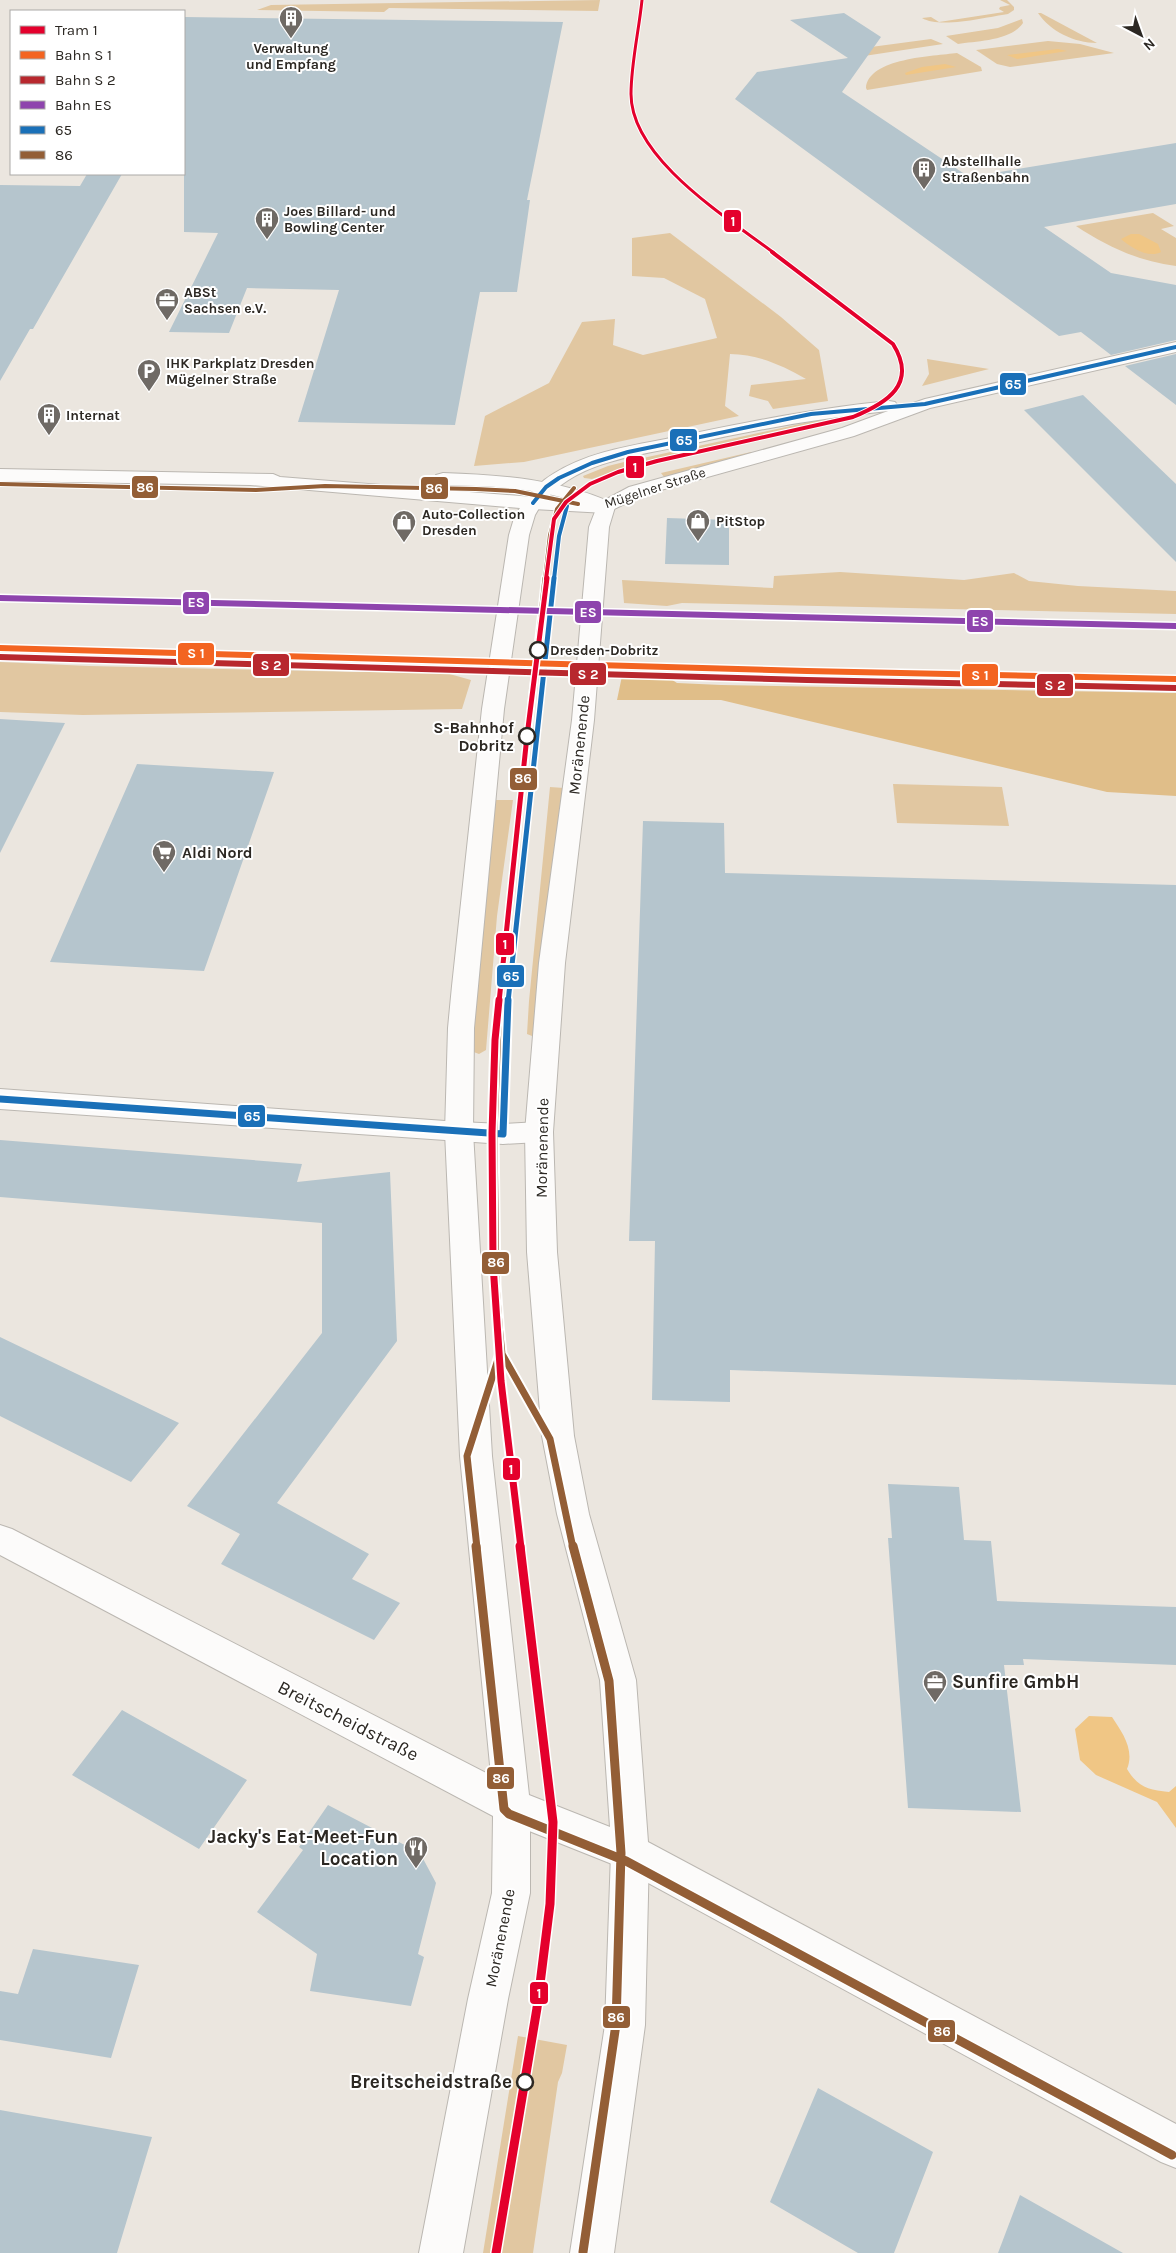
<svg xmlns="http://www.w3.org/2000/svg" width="1176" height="2253" viewBox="0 0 1176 2253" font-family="Karla,sans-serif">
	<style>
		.green { fill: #e1c7a1 }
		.forest { fill: #e0be89 }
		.water { fill: #f0c685 }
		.building { fill: #b5c5cd }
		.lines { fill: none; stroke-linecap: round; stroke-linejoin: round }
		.minor-casing { stroke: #bbb7b1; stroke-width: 2 }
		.major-casing { stroke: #bbb7b1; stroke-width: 2 }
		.minor { fill: #fcfbfa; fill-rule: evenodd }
		.major { fill: #fcfbfa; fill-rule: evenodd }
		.bus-1-far2-casing { stroke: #fff; stroke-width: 6 }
		.bus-1-far1-casing { stroke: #fff; stroke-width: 8 }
		.bus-1-casing { stroke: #fff; stroke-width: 11 }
		.bus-2-far3-casing { stroke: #fff; stroke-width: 6 }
		.bus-2-far2-casing { stroke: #fff; stroke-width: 8 }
		.bus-2-far1-casing { stroke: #fff; stroke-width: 11 }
		.bus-2-casing { stroke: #fff; stroke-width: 12 }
		.bus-1-far2 { stroke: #1a70b8; stroke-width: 4 }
		.bus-1-far1 { stroke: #1a70b8; stroke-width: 5 }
		.bus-1 { stroke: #1a70b8; stroke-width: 7 }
		.bus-2-far3 { stroke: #935e36; stroke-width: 4 }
		.bus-2-far2 { stroke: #935e36; stroke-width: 5 }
		.bus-2-far1 { stroke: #935e36; stroke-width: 7 }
		.bus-2 { stroke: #935e36; stroke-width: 9 }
		.rail-1-casing { stroke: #fff; stroke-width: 9 }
		.rail-2-casing { stroke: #fff; stroke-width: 9 }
		.rail-3-casing { stroke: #fff; stroke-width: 9 }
		.rail-1 { stroke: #f36421; stroke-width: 6 }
		.rail-2 { stroke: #b8282e; stroke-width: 6 }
		.rail-3 { stroke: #8e44ad; stroke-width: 6 }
		.tram-1-far4-casing { stroke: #fff; stroke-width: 5 }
		.tram-1-far3-casing { stroke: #fff; stroke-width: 6 }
		.tram-1-far2-casing { stroke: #fff; stroke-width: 8 }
		.tram-1-far1-casing { stroke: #fff; stroke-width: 11 }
		.tram-1-casing { stroke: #fff; stroke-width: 12 }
		.tram-1-far4 { stroke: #e4002c; stroke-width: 3 }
		.tram-1-far3 { stroke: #e4002c; stroke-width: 4 }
		.tram-1-far2 { stroke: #e4002c; stroke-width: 5 }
		.tram-1-far1 { stroke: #e4002c; stroke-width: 7 }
		.tram-1 { stroke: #e4002c; stroke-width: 9 }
		.stop-dot { fill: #fff; stroke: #2c2823; stroke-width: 2.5 }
		.labels { text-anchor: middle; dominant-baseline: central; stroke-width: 4; stroke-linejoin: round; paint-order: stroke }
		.far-poi-label { font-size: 14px; font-weight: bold; fill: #2c2823; stroke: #fff; text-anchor: start }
		.far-street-label { font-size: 14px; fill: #2c2823; stroke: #fff }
		.far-stop-label { font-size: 14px; font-weight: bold; fill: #2c2823; stroke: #fff; text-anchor: start }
		.stop-label { font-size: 16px; font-weight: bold; fill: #2c2823; stroke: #fff; text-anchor: end }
		.street-label { font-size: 16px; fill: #2c2823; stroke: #fff }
		.poi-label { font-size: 16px; font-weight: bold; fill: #2c2823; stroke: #fff; text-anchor: start }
		.near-poi-label { font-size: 19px; font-weight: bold; fill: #2c2823; stroke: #fff; text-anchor: start }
		.near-street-label { font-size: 19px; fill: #2c2823; stroke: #fff }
		.near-stop-label { font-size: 19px; font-weight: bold; fill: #2c2823; stroke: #fff; text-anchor: end }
		.line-badge { stroke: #fff; stroke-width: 2 }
		.badge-label { font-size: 14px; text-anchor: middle; font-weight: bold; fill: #fff }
	</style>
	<rect width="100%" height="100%" fill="#ebe6df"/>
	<path class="green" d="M600 0 598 11 389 8 384 12 257 10 271 5Z
		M1000 0H1007L1014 7V10L1008 14C987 17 940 29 922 18L931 17 939 22 1004 12 999 9 1000 7 1010 5Z
		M1038 13H1041L1097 43C1074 43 1050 31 1038 13Z
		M1022 19 1023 23C1011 41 977 41 958 44L946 36 998 28Z
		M931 39 943 44 864 56 871 47Z
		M1048 41 1080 44 1114 53 1010 67 997 64 976 50Z
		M957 53 981 67 982 71 867 90 866 88C868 58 934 56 957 53Z
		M1153 213 1174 226 1161 229 1176 238V266C1138 261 1108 247 1076 226Z
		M670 233 781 317 819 350 828 401 773 409 768 401 749 396 751 385 806 379C782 365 757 354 730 354L725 406 739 416 524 462 474 466 485 416 549 383 582 322 615 319 613 345 643 355 717 338 705 299 664 278 632 276V238Z
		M927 359 989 369 922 386 929 374Z
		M823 419 825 421 646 461 643 458Z
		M751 452 753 453 664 477 661 473Z
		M628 461 632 465 592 479 584 478 583 476 608 466Z
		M840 572 964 580 1014 573 1029 581 1078 586 1176 591V614L682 603 667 606 624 603 622 580 773 588 774 576Z
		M0 662 89 666 361 672 428 668 471 680 462 709 83 715 0 712Z
		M893 784 1002 787 1009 826 897 823Z
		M550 787 564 788 535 1035 532 1036 527 1034 529 1001Z
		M494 800H513L497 916 486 1050 479 1054 471 1051Z
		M518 2036 567 2045 562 2073 558 2082 533 2253H483Z"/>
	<path class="forest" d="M663 674 677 683 721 685 1176 693V796L1107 792 721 700H617L622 676Z"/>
	<path class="water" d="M1058 49 1067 51 1017 59 1007 55Z
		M945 64 956 67 906 75 905 73 922 67Z
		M1131 234H1139L1158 244 1161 252C1149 259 1130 247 1121 239Z
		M1089 1716 1112 1717C1122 1732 1135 1750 1127 1769 1138 1787 1148 1790 1169 1792L1176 1786V1828L1157 1802 1096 1775 1080 1760 1075 1729Z"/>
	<path class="building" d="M844 13 881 37 842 92 969 177 1176 143V204L1044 227 1111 273 1176 285V340L1111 355 1081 332 1059 336 735 99 757 72 848 58 790 20Z
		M184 17 563 22 527 200H530L517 292H480L455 425 298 422 339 290 247 288 229 333 169 332 218 233 184 232Z
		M87 174H122L33 329H30L0 381V185L80 186Z
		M1176 354V405L1125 366Z
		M1083 395 1176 484V562L1024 410Z
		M667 518 729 520V565L665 564Z
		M0 719 65 723 0 853Z
		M137 764 274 772 204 971 50 962Z
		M643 821 724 823 725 873 1176 885V1385L730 1370V1402L652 1400 655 1241H629Z
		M0 1140 302 1164 297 1182 390 1172 397 1341 277 1503 369 1554 352 1579 400 1603 374 1640 221 1564 240 1534 187 1506 322 1333V1223L0 1197Z
		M0 1337 179 1423 131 1482 0 1416Z
		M888 1484 959 1487 964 1540 991 1541 997 1601 1176 1607V1665L1023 1659 1024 1665H1004L1021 1812 908 1808 888 1538H892Z
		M122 1710 247 1780 199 1849 72 1775Z
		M328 1805 420 1853 436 1883 418 1954 424 1957 411 2006 310 1991 317 1954 257 1912 303 1850 299 1847Z
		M33 1949 139 1965 111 2058 0 2040V1991L18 1994Z
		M818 2088 933 2152 894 2253H858L770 2202Z
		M0 2110 152 2137 117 2253H0Z
		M1020 2195 1123 2253H998Z"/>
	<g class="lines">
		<g class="minor-casing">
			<path id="minor" d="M1176 342V352L930 408 854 436 643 495 606 513 533 509 526 507 524 503C531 492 541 481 553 474 589 451 635 445 676 437 747 422 817 408 889 401L895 402 898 406 896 409 925 399ZM888 411 842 428 629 487 603 501 547 498C581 460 639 456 686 445 753 430 820 418 888 411Z
				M0 1089 459 1122 503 1124 539 1122 549 1125 553 1132 549 1139 539 1142 503 1144 0 1109Z
				M0 1525 12 1529 525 1793 530 1806V1893L508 1999 463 2253H419L468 1999 492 1893 493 1816 0 1555Z
				M630 1835 643 1840 649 1853 645 2025 614 2253H570L605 2025 611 1853 617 1840Z"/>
		</g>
		<g class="major-casing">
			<path id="major" d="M0 469 273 474 280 477 533 497 540 499 542 503 535 515 529 535 504 709 478 986 474 1028 473 1132 492 1456 529 1795 610 1827 600 1680 557 1514 542 1436 527 1252 525 1132 539 963 572 720 589 527 596 509C547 488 496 486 443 485L436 483 434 479 436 475 443 473C502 475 558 479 613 503L615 507 609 527 594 720 565 963 553 1132 557 1252 574 1436 589 1514 636 1680 648 1842 1176 2124V2168L1161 2162 617 1866 499 1819 494 1806 460 1456 445 1132 448 1028 452 986 482 709 509 535 515 515 520 508 250 485 0 481Z"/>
		</g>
		<use href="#minor" class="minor"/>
		<use href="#major" class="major"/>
		<g class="bus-1-far2-casing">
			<path id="bus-1-far2" d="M533 503 546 487 559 478 592 463 628 452 811 414 925 404 1176 347
				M554 579 559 536 567 506"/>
		</g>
		<g class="bus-1-far1-casing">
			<path id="bus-1-far1" d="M508 1002 554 578"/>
		</g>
		<g class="bus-1-casing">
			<path id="bus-1" d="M0 1099 503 1134
				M503 1134 508 1000"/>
		</g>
		<g class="bus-2-far3-casing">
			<path id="bus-2-far3" d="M0 484 256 490 325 486 476 489 515 491 578 504
				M545 579 550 535 557 509 574 488"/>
		</g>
		<g class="bus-2-far2-casing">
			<path id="bus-2-far2" d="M499 1002 545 578"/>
		</g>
		<g class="bus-2-far1-casing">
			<path id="bus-2-far1" d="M499 1325 502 1354 550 1439 573 1548
				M477 1548 467 1456 501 1350 496 1285 494 1134 499 1000"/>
		</g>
		<g class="bus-2-casing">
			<path id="bus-2" d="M476 1546 504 1809 509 1814 626 1861 1172 2155
				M573 1546 609 1681 621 1853 616 2024 583 2252"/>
		</g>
		<use href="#bus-1-far2" class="bus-1-far2"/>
		<use href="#bus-1-far1" class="bus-1-far1"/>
		<use href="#bus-1" class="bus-1"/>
		<use href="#bus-2-far3" class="bus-2-far3"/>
		<use href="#bus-2-far2" class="bus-2-far2"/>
		<use href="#bus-2-far1" class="bus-2-far1"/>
		<use href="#bus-2" class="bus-2"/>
		<g class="rail-1-casing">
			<path id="rail-1" d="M0 648 807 671 1176 679"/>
		</g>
		<g class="rail-2-casing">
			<path id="rail-2" d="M0 657 807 680 1176 688"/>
		</g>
		<g class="rail-3-casing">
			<path id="rail-3" d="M0 598 1176 626"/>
		</g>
		<use href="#rail-1" class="rail-1"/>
		<use href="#rail-2" class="rail-2"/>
		<use href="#rail-3" class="rail-3"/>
		<g class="tram-1-far4-casing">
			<path id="tram-1-far4" d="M642 0C639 30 631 64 631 94 631 159 728 218 774 253"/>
		</g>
		<g class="tram-1-far3-casing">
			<path id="tram-1-far3" d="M546 579 554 519 566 502 590 484 618 472 657 461 853 417C887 403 918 384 893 344L772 252"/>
		</g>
		<g class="tram-1-far2-casing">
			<path id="tram-1-far2" d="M499 1002 527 736 547 578"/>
		</g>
		<g class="tram-1-far1-casing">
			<path id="tram-1-far1" d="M499 1000 495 1040 492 1133 493 1264 501 1381 521 1548"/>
		</g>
		<g class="tram-1-casing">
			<path id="tram-1" d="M496 2253 537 2008 550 1904 553 1822 520 1546"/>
		</g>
		<use href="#tram-1-far4" class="tram-1-far4"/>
		<use href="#tram-1-far3" class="tram-1-far3"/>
		<use href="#tram-1-far2" class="tram-1-far2"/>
		<use href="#tram-1-far1" class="tram-1-far1"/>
		<use href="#tram-1" class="tram-1"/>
	</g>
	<defs>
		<g id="building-pin" transform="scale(1.25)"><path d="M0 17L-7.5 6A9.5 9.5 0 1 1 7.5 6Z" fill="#6f6a65" stroke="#fff"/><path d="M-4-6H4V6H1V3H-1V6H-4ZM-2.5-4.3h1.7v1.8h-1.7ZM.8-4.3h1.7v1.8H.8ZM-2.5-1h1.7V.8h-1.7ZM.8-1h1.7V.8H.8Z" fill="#fff"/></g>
		<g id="office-pin" transform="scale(1.25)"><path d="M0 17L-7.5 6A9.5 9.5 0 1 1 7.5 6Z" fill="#6f6a65" stroke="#fff"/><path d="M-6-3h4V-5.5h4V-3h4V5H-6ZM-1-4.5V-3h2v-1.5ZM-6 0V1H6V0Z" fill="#fff"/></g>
		<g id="parking-pin" transform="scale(1.25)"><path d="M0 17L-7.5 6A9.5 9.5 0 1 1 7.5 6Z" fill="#6f6a65" stroke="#fff"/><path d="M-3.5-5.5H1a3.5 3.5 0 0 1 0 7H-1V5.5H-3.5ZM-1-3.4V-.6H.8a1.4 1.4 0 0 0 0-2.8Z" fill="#fff"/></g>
		<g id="shop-pin" transform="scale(1.25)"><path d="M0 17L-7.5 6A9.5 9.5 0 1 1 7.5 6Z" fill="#6f6a65" stroke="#fff"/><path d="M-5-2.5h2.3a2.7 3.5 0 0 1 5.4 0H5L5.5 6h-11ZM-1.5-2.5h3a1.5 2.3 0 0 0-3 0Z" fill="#fff"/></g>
		<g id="supermarket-pin" transform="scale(1.25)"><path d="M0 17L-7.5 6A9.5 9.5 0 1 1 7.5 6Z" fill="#6f6a65" stroke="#fff"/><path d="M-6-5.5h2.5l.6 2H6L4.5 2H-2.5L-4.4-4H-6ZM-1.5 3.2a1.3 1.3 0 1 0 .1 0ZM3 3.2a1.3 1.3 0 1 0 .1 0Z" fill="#fff"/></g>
		<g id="restaurant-pin" transform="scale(1.25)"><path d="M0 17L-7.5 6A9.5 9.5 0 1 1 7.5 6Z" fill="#6f6a65" stroke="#fff"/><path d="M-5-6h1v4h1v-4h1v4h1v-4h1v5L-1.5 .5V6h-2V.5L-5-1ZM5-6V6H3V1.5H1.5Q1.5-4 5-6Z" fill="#fff"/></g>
	</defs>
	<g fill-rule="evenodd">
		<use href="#building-pin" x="291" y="18"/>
		<use href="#building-pin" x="924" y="169"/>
		<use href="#building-pin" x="267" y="219"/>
		<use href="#office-pin" x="167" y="300"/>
		<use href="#parking-pin" x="149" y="371"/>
		<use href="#building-pin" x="49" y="415"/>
		<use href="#shop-pin" x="698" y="521"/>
		<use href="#shop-pin" x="404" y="522"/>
		<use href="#supermarket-pin" x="164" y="852"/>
		<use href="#office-pin" x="935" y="1682"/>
		<use href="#restaurant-pin" x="416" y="1848"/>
	</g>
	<g class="stop-dot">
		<circle cx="538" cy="650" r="8"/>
		<circle cx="527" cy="736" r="8"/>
		<circle cx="525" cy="2082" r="8"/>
	</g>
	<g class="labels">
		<g class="far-poi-label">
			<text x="291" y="48" text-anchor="middle">Verwaltung<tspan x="291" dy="16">und Empfang</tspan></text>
			<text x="942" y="161">Abstellhalle<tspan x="942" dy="16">Straßenbahn</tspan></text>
			<text x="284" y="211">Joes Billard- und<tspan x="284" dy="16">Bowling Center</tspan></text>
			<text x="184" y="292">ABSt<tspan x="184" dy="16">Sachsen e.V.</tspan></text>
			<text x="166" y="363">IHK Parkplatz Dresden<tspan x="166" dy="16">Mügelner Straße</tspan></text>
			<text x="66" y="415">Internat</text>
			<text x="422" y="514">Auto-Collection<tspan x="422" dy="16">Dresden</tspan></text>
			<text x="716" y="521">PitStop</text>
		</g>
		<g class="far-street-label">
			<text transform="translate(655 488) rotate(-18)">Mügelner Straße</text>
		</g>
		<g class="far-stop-label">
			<text x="550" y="650">Dresden-Dobritz</text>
		</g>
		<g class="stop-label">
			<text x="514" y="727">S-Bahnhof<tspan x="514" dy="18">Dobritz</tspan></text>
		</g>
		<g class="street-label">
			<text transform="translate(579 745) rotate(-84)">Moränenende</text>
			<text transform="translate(542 1148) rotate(-89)">Moränenende</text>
			<text transform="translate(500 1938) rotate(-79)">Moränenende</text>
		</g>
		<g class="poi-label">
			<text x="182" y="852">Aldi Nord</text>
		</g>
		<g class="near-poi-label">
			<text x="952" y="1682">Sunfire GmbH</text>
			<text x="398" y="1837" text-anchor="end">Jacky's Eat-Meet-Fun<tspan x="398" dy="22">Location</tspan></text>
		</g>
		<g class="near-street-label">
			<text transform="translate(348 1721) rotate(27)">Breitscheidstraße</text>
		</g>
		<g class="near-stop-label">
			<text x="512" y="2082">Breitscheidstraße</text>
		</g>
	</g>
	<g class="line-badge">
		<rect x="723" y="209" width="19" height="24" rx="5" fill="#e4002c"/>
		<rect x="999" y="372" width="28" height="24" rx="5" fill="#1a70b8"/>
		<rect x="669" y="428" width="29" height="24" rx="5" fill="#1a70b8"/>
		<rect x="625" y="455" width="20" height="24" rx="5" fill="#e4002c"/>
		<rect x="131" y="475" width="28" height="24" rx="5" fill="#935e36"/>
		<rect x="420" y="476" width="29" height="24" rx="5" fill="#935e36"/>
		<rect x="182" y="591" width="28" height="24" rx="5" fill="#8e44ad"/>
		<rect x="574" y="600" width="28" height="24" rx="5" fill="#8e44ad"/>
		<rect x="966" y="609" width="28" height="24" rx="5" fill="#8e44ad"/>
		<rect x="177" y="642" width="38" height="24" rx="5" fill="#f36421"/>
		<rect x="252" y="653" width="38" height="24" rx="5" fill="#b8282e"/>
		<rect x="569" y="662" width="38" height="24" rx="5" fill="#b8282e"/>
		<rect x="961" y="663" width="38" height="24" rx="5" fill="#f36421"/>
		<rect x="1036" y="673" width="38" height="24" rx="5" fill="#b8282e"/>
		<rect x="509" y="767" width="29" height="24" rx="5" fill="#935e36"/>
		<rect x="495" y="932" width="20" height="24" rx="5" fill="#e4002c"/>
		<rect x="496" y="964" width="29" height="24" rx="5" fill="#1a70b8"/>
		<rect x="237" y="1104" width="29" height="24" rx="5" fill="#1a70b8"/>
		<rect x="481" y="1251" width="29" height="24" rx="5" fill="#935e36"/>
		<rect x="502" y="1457" width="19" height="24" rx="5" fill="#e4002c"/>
		<rect x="486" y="1766" width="29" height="24" rx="5" fill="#935e36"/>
		<rect x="529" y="1981" width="20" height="24" rx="5" fill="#e4002c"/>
		<rect x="602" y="2005" width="29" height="24" rx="5" fill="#935e36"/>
		<rect x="927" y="2019" width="29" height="24" rx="5" fill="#935e36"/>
	</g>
	<g class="badge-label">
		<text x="733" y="226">1</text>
		<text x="1013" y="389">65</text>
		<text x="684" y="445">65</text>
		<text x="635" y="472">1</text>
		<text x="145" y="492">86</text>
		<text x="434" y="493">86</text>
		<text x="196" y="607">ES</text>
		<text x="588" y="617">ES</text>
		<text x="980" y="626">ES</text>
		<text x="196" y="658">S 1</text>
		<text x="271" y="670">S 2</text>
		<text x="588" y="679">S 2</text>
		<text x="980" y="680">S 1</text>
		<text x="1055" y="690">S 2</text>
		<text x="523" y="783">86</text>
		<text x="505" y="949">1</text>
		<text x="511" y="981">65</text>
		<text x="252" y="1121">65</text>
		<text x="496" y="1267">86</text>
		<text x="511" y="1474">1</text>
		<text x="501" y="1783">86</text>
		<text x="539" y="1998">1</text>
		<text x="616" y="2022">86</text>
		<text x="942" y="2036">86</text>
	</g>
	<rect x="10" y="10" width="175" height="165" fill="#ffffff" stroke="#aba9a7"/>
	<rect x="20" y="26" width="25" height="8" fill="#e4002c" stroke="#aba9a7"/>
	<text x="55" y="35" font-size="15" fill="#2c2823">Tram 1</text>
	<rect x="20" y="51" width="25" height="8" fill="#f36421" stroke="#aba9a7"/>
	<text x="55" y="60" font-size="15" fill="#2c2823">Bahn S 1</text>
	<rect x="20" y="76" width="25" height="8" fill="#b8282e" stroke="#aba9a7"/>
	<text x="55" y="85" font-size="15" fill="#2c2823">Bahn S 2</text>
	<rect x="20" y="101" width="25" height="8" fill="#8e44ad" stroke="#aba9a7"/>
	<text x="55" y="110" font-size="15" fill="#2c2823">Bahn ES</text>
	<rect x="20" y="126" width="25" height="8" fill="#1a70b8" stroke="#aba9a7"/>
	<text x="55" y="135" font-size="15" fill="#2c2823">65</text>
	<rect x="20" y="151" width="25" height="8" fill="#935e36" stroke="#aba9a7"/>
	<text x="55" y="160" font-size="15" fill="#2c2823">86</text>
	<g transform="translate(1141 35) rotate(139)" stroke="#ffffff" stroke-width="4" paint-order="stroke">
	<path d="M0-4L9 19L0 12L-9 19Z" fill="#2c2823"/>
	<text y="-8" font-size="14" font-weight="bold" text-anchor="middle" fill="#2c2823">N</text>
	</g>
</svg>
